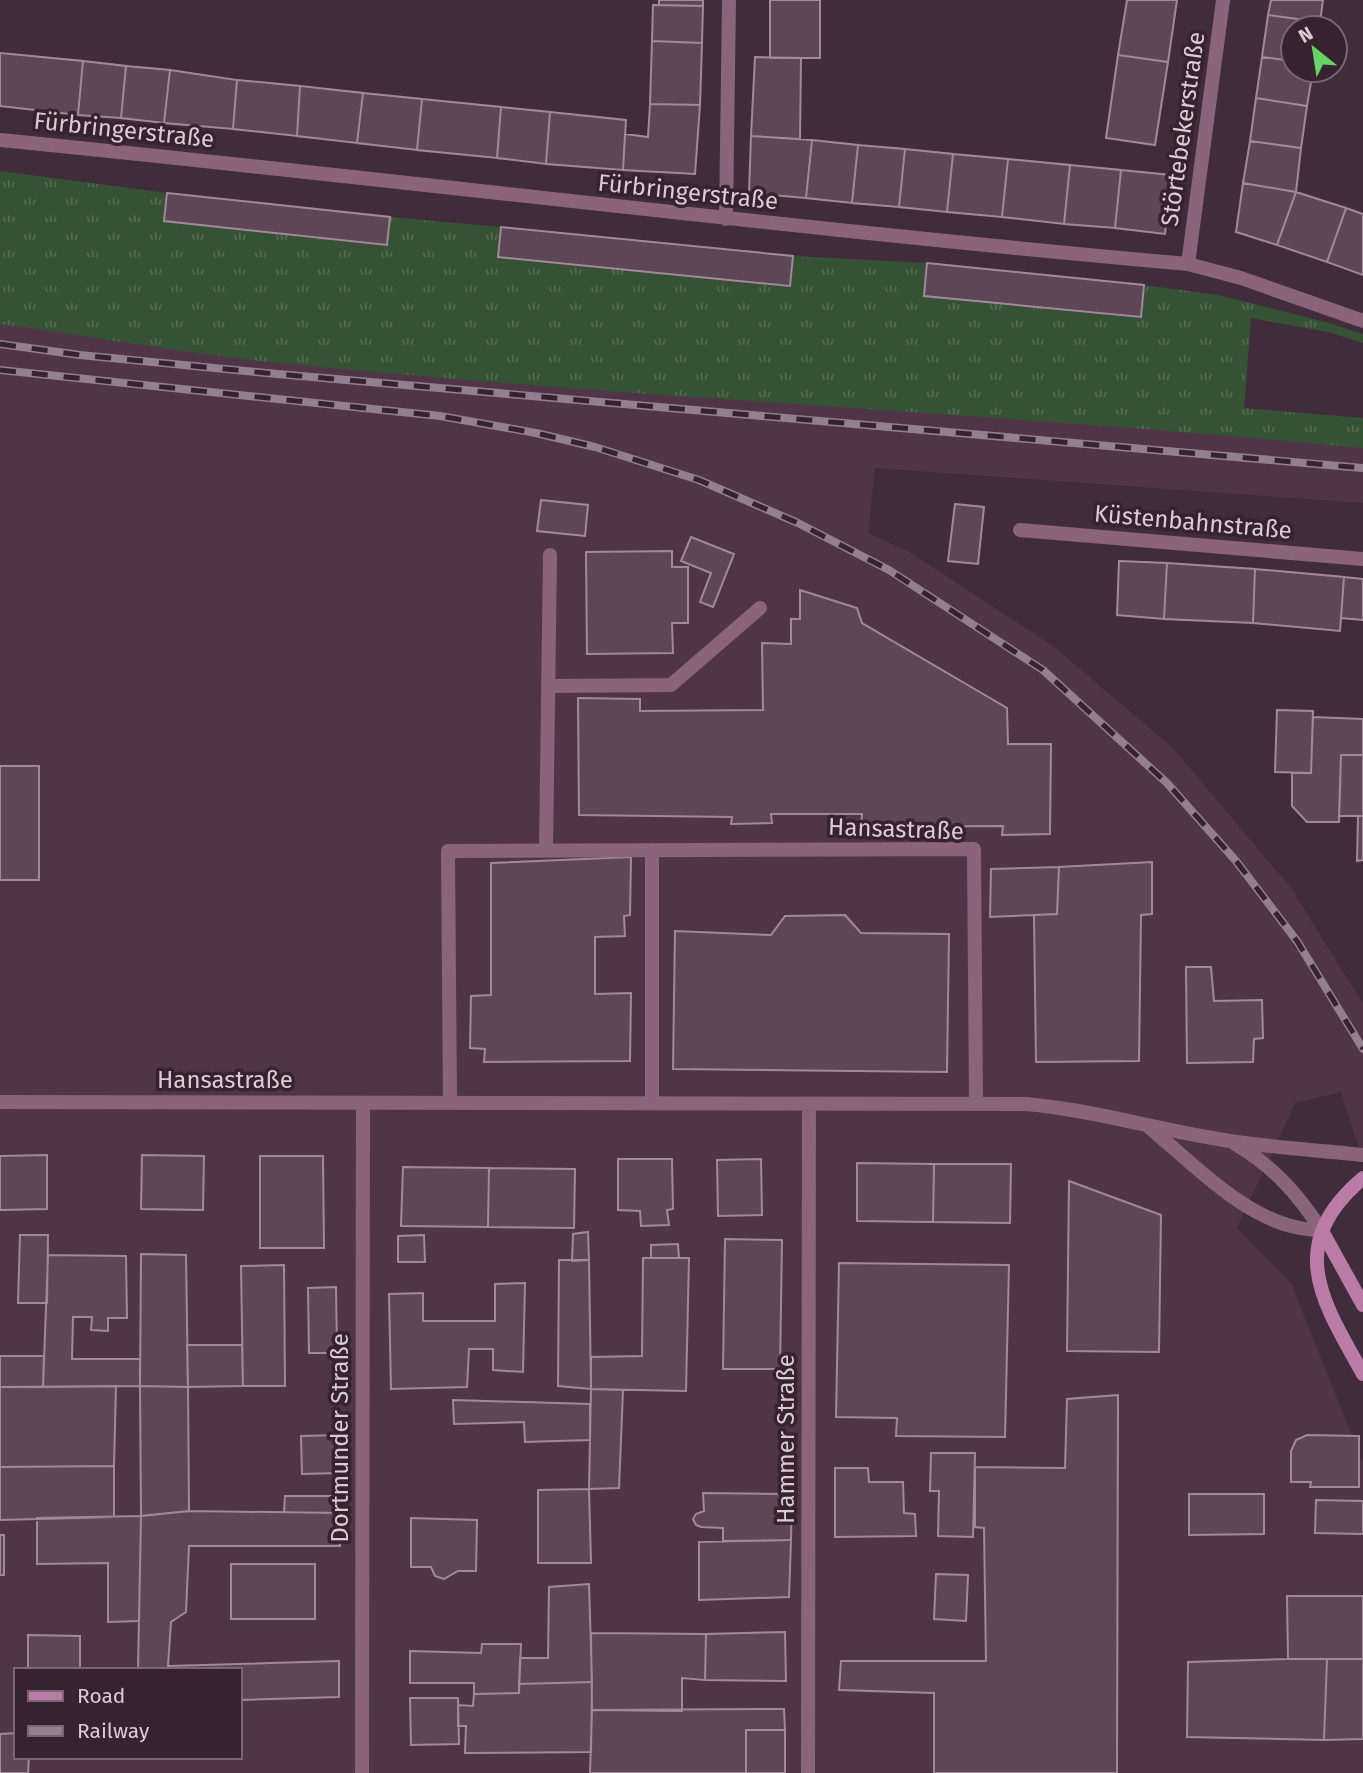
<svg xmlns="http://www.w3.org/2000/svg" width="1363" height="1773" viewBox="0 0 1363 1773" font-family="'Fira Sans',sans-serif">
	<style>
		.built { fill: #503548; fill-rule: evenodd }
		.grass { fill: url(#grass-tufts) }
		.building { fill: #5d4655; stroke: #a2899a; stroke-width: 2 }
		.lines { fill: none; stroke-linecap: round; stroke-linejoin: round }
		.service { stroke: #8a637d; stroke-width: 14 }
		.minor { stroke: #8a637d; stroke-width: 14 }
		.secondary { stroke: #ba7ca7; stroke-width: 14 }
		.rail-casing { stroke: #92818d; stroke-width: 8 }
		.rail { stroke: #372230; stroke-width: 5; stroke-dasharray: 16; stroke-linecap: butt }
		.labels { text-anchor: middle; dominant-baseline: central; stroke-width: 7; stroke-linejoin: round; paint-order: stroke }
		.street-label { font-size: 24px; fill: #daccd5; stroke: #372230 }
	</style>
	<defs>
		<pattern id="grass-tufts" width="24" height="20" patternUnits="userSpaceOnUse" patternTransform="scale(1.75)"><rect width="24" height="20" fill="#365235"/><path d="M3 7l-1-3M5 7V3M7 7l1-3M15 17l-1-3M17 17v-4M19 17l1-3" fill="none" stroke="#526a51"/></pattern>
	</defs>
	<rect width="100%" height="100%" fill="#412c3b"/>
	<path class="built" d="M0 324 275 362 480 381 1363 439V503L875 468 868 533 911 553 1053 646 1172 747 1291 888 1363 1004V1160L1341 1092 1295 1103 1237 1228 1291 1283 1363 1463V1773H0ZM16 1670H240V1757H16Z"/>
	<path class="grass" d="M0 171 167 193 164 221 386 245 390 217 501 227 498 257 790 286 793 256 927 263 924 296 1141 317 1144 285 1218 295 1329 323 1363 334V343L1328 332 1251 318 1244 408 1363 418V448C1002 413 640 399 279 363 186 353 93 337 0 324Z"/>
	<path class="building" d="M659 0H703V6L659 5Z
		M770 0H820V58H770Z
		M1127 0H1177L1168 62 1118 55Z
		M1271 0H1323L1320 22 1268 15Z
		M653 5 703 6 702 43 652 41Z
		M1268 15 1320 22 1319 28H1293V61L1262 57Z
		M652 41 702 43 700 105 650 104Z
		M0 53 83 61 78 115 0 106Z
		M1118 55 1168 62 1155 145 1106 138Z
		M755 57 801 58 800 139 751 136Z
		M1262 57 1293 61V70H1313L1307 106 1256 98Z
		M83 61 126 66 121 118 78 115Z
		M126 66 170 70 164 123 121 118Z
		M170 70 237 80 233 129 164 123Z
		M237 80 300 86 297 136 233 129Z
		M300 86 363 93 357 143 297 136Z
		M363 93 422 99 417 150 357 143Z
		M1256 98 1307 106 1301 148 1250 141Z
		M422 99 501 107 497 158 417 150Z
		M650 104 700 105 695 174 623 170 625 134 648 137Z
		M501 107 550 112 546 164 497 158Z
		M550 112 626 120 623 170 546 164Z
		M751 136 812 140 806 198 749 193Z
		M812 140 858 145 852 203 806 198Z
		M1250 141 1301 148 1296 192 1243 183Z
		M858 145 905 149 899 207 852 203Z
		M905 149 953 154 947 212 899 207Z
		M953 154 1008 159 1002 217 947 212Z
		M1008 159 1070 165 1064 224 1002 217Z
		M1070 165 1121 170 1115 228 1064 224Z
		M1121 170 1171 175 1165 234 1115 228Z
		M1243 183 1296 192 1277 245 1236 232Z
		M1296 192 1346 208 1327 262 1277 245Z
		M167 193 390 217 387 245 164 221Z
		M1346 208 1363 214V275L1327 262Z
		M501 227 793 256 790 286 498 257Z
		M927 263 1144 285 1141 317 924 296Z
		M541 500 588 505 585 536 537 531Z
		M955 504 984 507 978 564 948 561Z
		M691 537 734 554 713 607 700 602 711 573 681 561Z
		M672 551V567H688V623H672L673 653 587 654 586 552Z
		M1119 561 1167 563 1164 619 1117 615Z
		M1167 563 1255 569 1253 623 1164 619Z
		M1255 569 1344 577 1340 631 1253 623Z
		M1344 577 1363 579V620L1341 618Z
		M800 590 857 608 862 623 1007 708 1008 744H1051L1050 834 1002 835 1003 826 861 827 862 814H771L772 823 731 824 732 817 579 815 578 698 640 699V711L763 710 762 643 791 644V619H800Z
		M1277 710 1313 711 1311 773 1275 772Z
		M1313 717 1363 719V755H1341L1339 822H1307L1292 806V773H1311Z
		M1341 755H1363V816H1339Z
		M0 766H39V880H0Z
		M1358 816H1363V860L1357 861Z
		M631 857 630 915 624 916 625 936 595 937V994L631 993 630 1061 484 1062 485 1049 470 1048 471 996 491 995V863Z
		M1152 862V914L1141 915 1139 1061 1036 1062 1034 915 1057 914 1059 867Z
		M1059 867 1057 914 990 917 991 869Z
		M845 915 861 933 949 934 947 1072 673 1069 675 931 771 935 785 916Z
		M1186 967H1211L1214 1001 1262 1000 1263 1038 1254 1039 1253 1062 1187 1063Z
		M47 1155V1209L0 1210V1156Z
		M142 1155 204 1156 203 1210 141 1209Z
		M260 1156H323L324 1248H260Z
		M618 1159H672L673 1209 667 1210 669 1225 641 1226 640 1211 618 1210Z
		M761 1159 762 1215 718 1216 717 1160Z
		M857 1163 934 1164 933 1222 857 1221Z
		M934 1164H1011L1010 1223 933 1222Z
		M403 1167 489 1168 488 1227 401 1226Z
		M489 1168 575 1169 574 1228 488 1227Z
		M1069 1181 1161 1215 1159 1352 1067 1351Z
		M588 1232 589 1260 572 1261 573 1234Z
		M20 1235H48L47 1303H18Z
		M424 1235 425 1262H398V1236Z
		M725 1239 782 1240 780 1369H723Z
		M678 1244 679 1258H651V1245Z
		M141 1254 186 1255 188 1387 140 1386Z
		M48 1255 126 1256 127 1318H108V1331L91 1330 92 1317H73L72 1359H140V1386L43 1387Z
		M643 1258H689L686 1391 591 1389V1357L642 1356Z
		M559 1260H589L591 1389 558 1386Z
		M839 1263 1009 1265 1005 1437 896 1436 897 1418 836 1417Z
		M284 1265 285 1386H243L241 1266Z
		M525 1283 523 1372 493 1370V1349H469L467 1387 391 1389 389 1294 423 1293V1321H495V1284Z
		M336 1287 337 1353H309L308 1288Z
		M187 1345H242L243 1386 188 1387Z
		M0 1356H44L43 1387H0Z
		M116 1386 114 1466 0 1467V1387Z
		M140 1386 188 1387 189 1511 141 1516Z
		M591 1389 623 1390 619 1488 589 1489Z
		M1118 1395 1117 1773H934V1693L839 1690 841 1661H986L984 1528 975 1527V1467L1065 1468 1067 1399Z
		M453 1400 590 1404V1440L525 1442 524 1422 454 1424Z
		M340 1435V1473L302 1474 301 1436Z
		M1307 1435 1359 1436V1487H1310L1311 1482H1291V1451L1296 1440Z
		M931 1453H975L973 1537 938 1536 939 1491H930Z
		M114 1466V1517L0 1520V1467Z
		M835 1468H868L869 1482H903L904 1513 915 1514 916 1536 835 1537Z
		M589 1489 591 1563H538V1490Z
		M703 1493 792 1494 791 1540 723 1541V1528L701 1527 696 1525 693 1519 696 1514 704 1511Z
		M1189 1494H1264V1534L1189 1535Z
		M285 1496H340L339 1513H284Z
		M1316 1500 1363 1501V1534L1315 1533Z
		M189 1511 339 1513 340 1546H189L186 1612 171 1622 168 1666 339 1661V1697L240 1700V1670H138L141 1516Z
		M141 1516 139 1621 108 1622V1563L37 1564V1518Z
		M411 1518 477 1520 476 1571H458L444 1579 435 1576 431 1567H411Z
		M0 1535H4V1575H0Z
		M791 1540 789 1597 699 1600V1542Z
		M231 1564H315V1619H231Z
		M936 1574 968 1575 966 1621 934 1619Z
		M589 1584 592 1682 519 1684 520 1658H548L549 1587Z
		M1287 1596H1363V1659H1288Z
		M785 1632 786 1681 705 1680 706 1634Z
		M591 1633 706 1634 705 1680 682 1678V1711L592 1710Z
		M28 1635 80 1636V1670H28Z
		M482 1644H521L519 1693 474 1694V1683H410V1651L481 1653Z
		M1288 1659H1327L1324 1740 1187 1737 1188 1662Z
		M1327 1659H1363V1739L1324 1740Z
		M592 1682 591 1752 465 1753 466 1726H458V1705L473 1706 474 1694 519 1693V1684Z
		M410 1698H458L459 1744 411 1745Z
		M784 1709 785 1730H746V1773H590L592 1710Z
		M746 1730H785V1773H746Z
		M16 1733V1757H29L28 1773H0V1734Z"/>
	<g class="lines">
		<path class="service" d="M549 686 671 685 760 608
			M546 850 550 555"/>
		<path class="minor" d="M0 140C396 179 791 229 1188 264L1241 278 1363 321
			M726 219 729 0
			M1188 264 1223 0
			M1020 530 1363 559
			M0 1102 1026 1104C1095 1110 1161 1131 1230 1141 1274 1148 1319 1150 1363 1155
			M450 1103 448 851 974 849 976 1103
			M652 1103V850
			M1149 1127C1191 1162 1241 1215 1295 1227 1304 1229 1313 1230 1322 1231
			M1235 1144C1273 1166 1298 1194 1322 1231
			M362 1773 363 1104
			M808 1773 809 1105"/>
		<path class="secondary" d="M1363 1178C1284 1245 1322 1301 1363 1374
			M1322 1231 1363 1305"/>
		<g class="rail-casing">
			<path id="rail" d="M0 344 80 355 266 373 1363 468
				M0 370 440 416 536 433 595 447 699 480 798 523 889 570 1043 670 1167 783 1236 861 1297 941 1363 1049"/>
		</g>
		<use href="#rail" class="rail"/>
	</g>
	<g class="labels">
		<g class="street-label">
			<text transform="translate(1183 129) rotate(-82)">Störtebekerstraße</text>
			<text transform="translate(124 130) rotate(6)">Fürbringerstraße</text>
			<text transform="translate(688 192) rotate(6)">Fürbringerstraße</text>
			<text transform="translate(1193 522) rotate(5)">Küstenbahnstraße</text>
			<text transform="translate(896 829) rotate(2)">Hansastraße</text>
			<text x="225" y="1080">Hansastraße</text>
			<text transform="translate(340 1438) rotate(-90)">Dortmunder Straße</text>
			<text transform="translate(786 1439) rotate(-90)">Hammer Straße</text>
		</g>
	</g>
	<rect x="14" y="1668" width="228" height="91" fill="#372230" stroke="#786672" stroke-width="2"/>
	<rect x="28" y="1691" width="35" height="10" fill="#ba7ca7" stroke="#786672" stroke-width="2"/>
	<text x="77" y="1703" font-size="21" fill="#daccd5">Road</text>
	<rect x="28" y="1726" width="35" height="10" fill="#92818d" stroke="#786672" stroke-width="2"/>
	<text x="77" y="1738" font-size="21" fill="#daccd5">Railway</text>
	<g transform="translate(1314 49) rotate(330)"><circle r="33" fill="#372230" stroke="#786672" stroke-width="2"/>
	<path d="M0-5L12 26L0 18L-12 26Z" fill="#68d465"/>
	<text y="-10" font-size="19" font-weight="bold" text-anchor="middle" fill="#daccd5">N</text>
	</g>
</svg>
